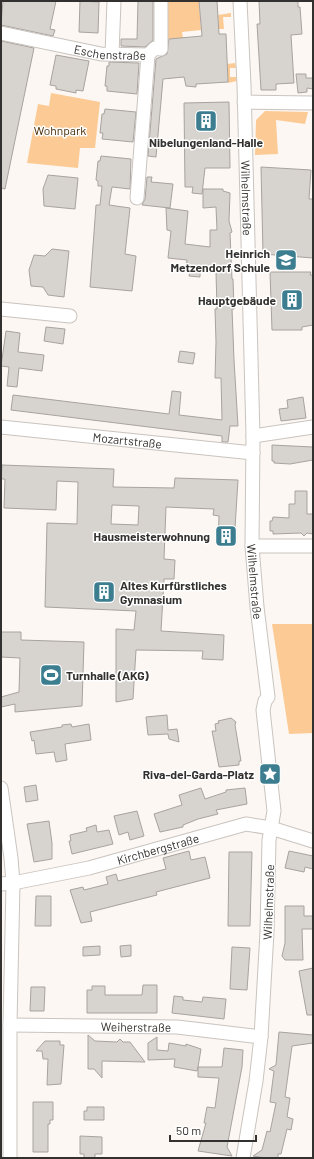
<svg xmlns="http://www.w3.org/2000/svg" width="314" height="1159" viewBox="0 0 314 1159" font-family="Barlow,sans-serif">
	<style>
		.green { fill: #fccb95 }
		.building { fill: #d7d3ce; stroke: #a8a39f; fill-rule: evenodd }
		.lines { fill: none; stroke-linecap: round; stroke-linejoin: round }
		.street-casing { stroke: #c9c4bf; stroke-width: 15 }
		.street { stroke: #fff; stroke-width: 13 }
		.labels { text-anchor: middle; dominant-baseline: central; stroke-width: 3; stroke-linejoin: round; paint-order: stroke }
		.street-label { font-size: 12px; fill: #33312f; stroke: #fff }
		.park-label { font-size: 12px; fill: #462b06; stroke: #fff }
		.poi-label { font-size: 12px; font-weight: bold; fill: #33312f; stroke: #fff; text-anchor: end }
	</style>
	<rect width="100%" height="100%" fill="#fcf7f2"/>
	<path class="green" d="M168 1H199L201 30 182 32 183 38 172 39 174 61 168 62Z
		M231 13V17H223L224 29H215V26H219L218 15Z
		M235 63 236 68H230V77H236L237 81 228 83 227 64Z
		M51 93 100 102 95 148H80L78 168 27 163 38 104 49 106Z
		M265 111 308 112 305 124 276 120 278 154 255 155 256 120Z
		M272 624H313V733L289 734Z"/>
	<path class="building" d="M3 1H56L50 29 55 30 53 36 1 25Z
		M80 1 99 2 98 33 79 32Z
		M138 1H153V40L145 47 121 46V39H137Z
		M199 1H217L219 34H226L228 82 196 84V87L186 86 184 77 163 79 156 157 148 156 156 59 167 54 169 39 202 36Z
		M259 1H298V7H300L302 34 291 35 294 83 276 84V90H261L257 24H260Z
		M1 41 34 48 5 189 1 188Z
		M56 55 89 61 83 91 76 90V93L56 89V86L50 85Z
		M109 62 139 63 137 94 107 91V86H105L107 66H109Z
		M296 74H306V78H313V89L307 88V92L298 93Z
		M229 102 230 168H205L202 194 192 193 193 187H185L184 103Z
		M105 109 136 112 133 142 102 139 103 133H100L102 114H104Z
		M101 156 131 159 130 189 112 187 109 205 130 208 125 254 136 256 132 291 90 287 96 205H100L102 186H98V181L96 180 98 161H100Z
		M261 167 311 170 309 199H313V258L263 254Z
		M48 175 78 178 75 209 44 206 43 189Z
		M147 177H152L151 182 173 184 170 208 142 205 145 199Z
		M203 189H223V191L230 193 229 221 232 232 230 233 232 279H233L234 309H232L234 360 238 426H230L228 442H222V436L11 410 13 395 169 414 172 391 181 392 179 415 222 420 221 378H215L216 342 215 309H217L216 272H200V277L189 276 190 271H186L187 260 168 258 171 231 167 230 166 208 188 211 185 244 210 247V230H217L216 207 203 208Z
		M52 249 69 251 64 297 48 295 43 287 31 286 29 270 34 255 45 256Z
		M270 272H311L310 275H313V325L302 327V330H272Z
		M46 327 65 329 63 344 44 341Z
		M6 331 20 333 18 352 44 355 42 371 19 368 17 387 7 386 9 367 1 366Z
		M180 351 195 353 193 364 178 362Z
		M303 397 306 418 281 421 279 409 288 408 287 400Z
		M272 445 313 447V460L290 464 274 463V461H272Z
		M2 465 114 469 113 487 174 488 175 478 238 480 234 544H218L219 516 213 515 214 509 166 507 164 559 175 560 174 579H164L161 631 224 635 223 660 202 659 203 651 136 650 133 699 116 702V629L134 630 136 611 45 607 47 523 77 524 78 482 57 481 56 510 4 508 5 479H1ZM112 505 139 506 138 525 111 524Z
		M295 491H307V514H313V534L307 533 304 536 301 533 273 534V531H270V521H272L273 517 289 518V504H295Z
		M1 632H21V640L84 642 82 706 15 712V704L1 707V697L19 692 20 658 1 657Z
		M167 715 168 730 177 729 179 742 169 739 168 734 148 735 146 717Z
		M231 718 236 722 235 725 241 761H239V765L219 767 212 731H216L215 724 219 723 218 721Z
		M71 724 72 727 89 724 91 740 65 744 67 760 56 762 54 752 36 754 34 740 32 741 30 732 62 727V725Z
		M36 785 38 800 26 802 24 787Z
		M201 788 205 799 226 792V790L245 788 247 804 216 810 218 814 198 819 183 825V827L160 832 154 814 182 805 179 795Z
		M137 811 144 836 130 840 128 832 119 835 114 816Z
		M49 821 52 843V859L34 862 27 824Z
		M96 825 97 832 109 830 113 844 72 854 69 841H71L70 835 87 831 86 828Z
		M189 851 191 860 205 857 210 878 156 892 157 895 90 912 92 921 81 923 70 890 83 887 84 890 108 884 106 877 116 874 118 881 166 869 163 858Z
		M289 851 313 856V869L305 867 304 872 285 868Z
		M229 852H252L250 926H228Z
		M36 896H51V926H35Z
		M285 906H304V916H313V929H302L303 960H285L282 956 285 943Z
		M131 945V956L121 957 120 946Z
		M100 946V955L83 956V947Z
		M232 947 250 948 247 990 230 989Z
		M313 968V1015H307L299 971Z
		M143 985H157V1013H87V990H92V986H105V995H142Z
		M31 987H45L44 1011H30Z
		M174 996 183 997V1000L202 1002 203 997 226 999 224 1019 172 1013Z
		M279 1032 313 1035V1043L292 1046 285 1097 290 1098 287 1117 293 1119 291 1130 287 1129 281 1154H278V1158H265L253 1156 262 1150 267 1131 270 1132 276 1103 270 1102 274 1071 269 1069 276 1065Z
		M88 1035 95 1041 117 1042 120 1039 123 1042H130L145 1062 102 1061V1078L94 1069H88Z
		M157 1037V1050L168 1051 169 1043 186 1046V1044L201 1049 198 1067H222L224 1048 243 1050 242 1067 227 1147 232 1156 198 1151 206 1123H204L207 1107 215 1108 219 1078 198 1077V1067L197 1071 174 1067 175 1059 148 1060V1043Z
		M45 1041H60V1045H64L61 1084 47 1085 48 1059H43L42 1051H36Z
		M33 1102H53V1120H50V1124H48V1152H33Z
		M87 1107H104V1120H84V1111H87Z
		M80 1136 102 1137V1154H95V1158H84V1154H80Z"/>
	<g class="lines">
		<g class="street-casing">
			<g id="street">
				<path id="s1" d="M240 1 244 85 253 436 252 546 257 607 268 697 265 701 263 710 274 811 269 840 267 932 261 1037 256 1081 243 1158"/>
				<path id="s2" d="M1 33 101 54 148 55 137 198"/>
				<path d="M112 54 114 1"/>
				<path d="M148 55 155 48 161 49V1"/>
				<path d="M244 102 313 103"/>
				<path d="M1 309 70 316"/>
				<path id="s3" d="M1 427 253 453"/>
				<path d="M253 436 313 427"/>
				<path d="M252 546H313"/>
				<path d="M1 788 11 858 13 883 10 1025V1158"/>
				<path id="s4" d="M1 884 13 883 89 868 246 824 271 828 313 841"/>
				<path id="s5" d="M10 1025 177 1027 261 1037"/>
			</g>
		</g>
		<use href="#street" class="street"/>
	</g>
	<defs>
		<g id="building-square" transform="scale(1.15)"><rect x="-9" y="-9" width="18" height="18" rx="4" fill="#3c7e90" stroke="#fff"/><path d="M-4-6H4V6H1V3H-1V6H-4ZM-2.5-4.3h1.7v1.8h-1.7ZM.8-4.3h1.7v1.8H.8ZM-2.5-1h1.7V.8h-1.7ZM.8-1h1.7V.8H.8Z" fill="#fff"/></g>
		<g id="school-square" transform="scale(1.15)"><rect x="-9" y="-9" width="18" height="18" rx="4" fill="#3c7e90" stroke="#fff"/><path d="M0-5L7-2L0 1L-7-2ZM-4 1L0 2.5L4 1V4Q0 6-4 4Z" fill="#fff"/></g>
		<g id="stadium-square" transform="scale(1.15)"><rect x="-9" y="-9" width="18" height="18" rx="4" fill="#3c7e90" stroke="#fff"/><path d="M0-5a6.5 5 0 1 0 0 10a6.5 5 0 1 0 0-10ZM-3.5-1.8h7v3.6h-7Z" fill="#fff"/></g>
		<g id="sight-square" transform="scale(1.15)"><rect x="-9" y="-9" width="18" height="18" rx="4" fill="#3c7e90" stroke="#fff"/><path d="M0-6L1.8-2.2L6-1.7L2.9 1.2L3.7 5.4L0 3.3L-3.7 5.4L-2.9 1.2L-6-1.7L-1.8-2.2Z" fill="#fff"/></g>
	</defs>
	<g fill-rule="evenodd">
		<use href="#building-square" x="206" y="121"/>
		<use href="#school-square" x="286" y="260"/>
		<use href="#building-square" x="292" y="300"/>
		<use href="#building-square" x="226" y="536"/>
		<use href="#building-square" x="104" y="592"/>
		<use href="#stadium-square" x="51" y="675"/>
		<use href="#sight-square" x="270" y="774"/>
	</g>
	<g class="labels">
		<g class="street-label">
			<text stroke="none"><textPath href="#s2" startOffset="111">Eschenstraße</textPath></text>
			<text stroke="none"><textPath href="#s1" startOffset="197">Wilhelmstraße</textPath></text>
			<text stroke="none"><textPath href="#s3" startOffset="127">Mozartstraße</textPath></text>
			<text stroke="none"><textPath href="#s1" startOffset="581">Wilhelmstraße</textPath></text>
			<text stroke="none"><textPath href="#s4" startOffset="161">Kirchbergstraße</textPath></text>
			<text transform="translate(268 902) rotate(-88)">Wilhelmstraße</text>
			<text stroke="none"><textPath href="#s5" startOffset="126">Weiherstraße</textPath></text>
		</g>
		<g class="park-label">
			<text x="60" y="130">Wohnpark</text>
		</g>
		<g class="poi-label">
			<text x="206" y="142" text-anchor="middle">Nibelungenland-Halle</text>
			<text x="270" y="253">Heinrich<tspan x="270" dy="14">Metzendorf Schule</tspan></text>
			<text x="276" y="300">Hauptgebäude</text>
			<text x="210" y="536">Hausmeisterwohnung</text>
			<text x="120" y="585" text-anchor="start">Altes Kurfürstliches<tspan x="120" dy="14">Gymnasium</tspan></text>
			<text x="66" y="675" text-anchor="start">Turnhalle (AKG)</text>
			<text x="254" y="774">Riva-del-Garda-Platz</text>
		</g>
	</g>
	<rect width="314" height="1159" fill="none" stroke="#33312f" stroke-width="4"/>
	<path d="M170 1135v6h86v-6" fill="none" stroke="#33312f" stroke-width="2"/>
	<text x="176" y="1135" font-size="12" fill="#33312f" stroke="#ffffff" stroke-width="3" paint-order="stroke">50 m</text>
</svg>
